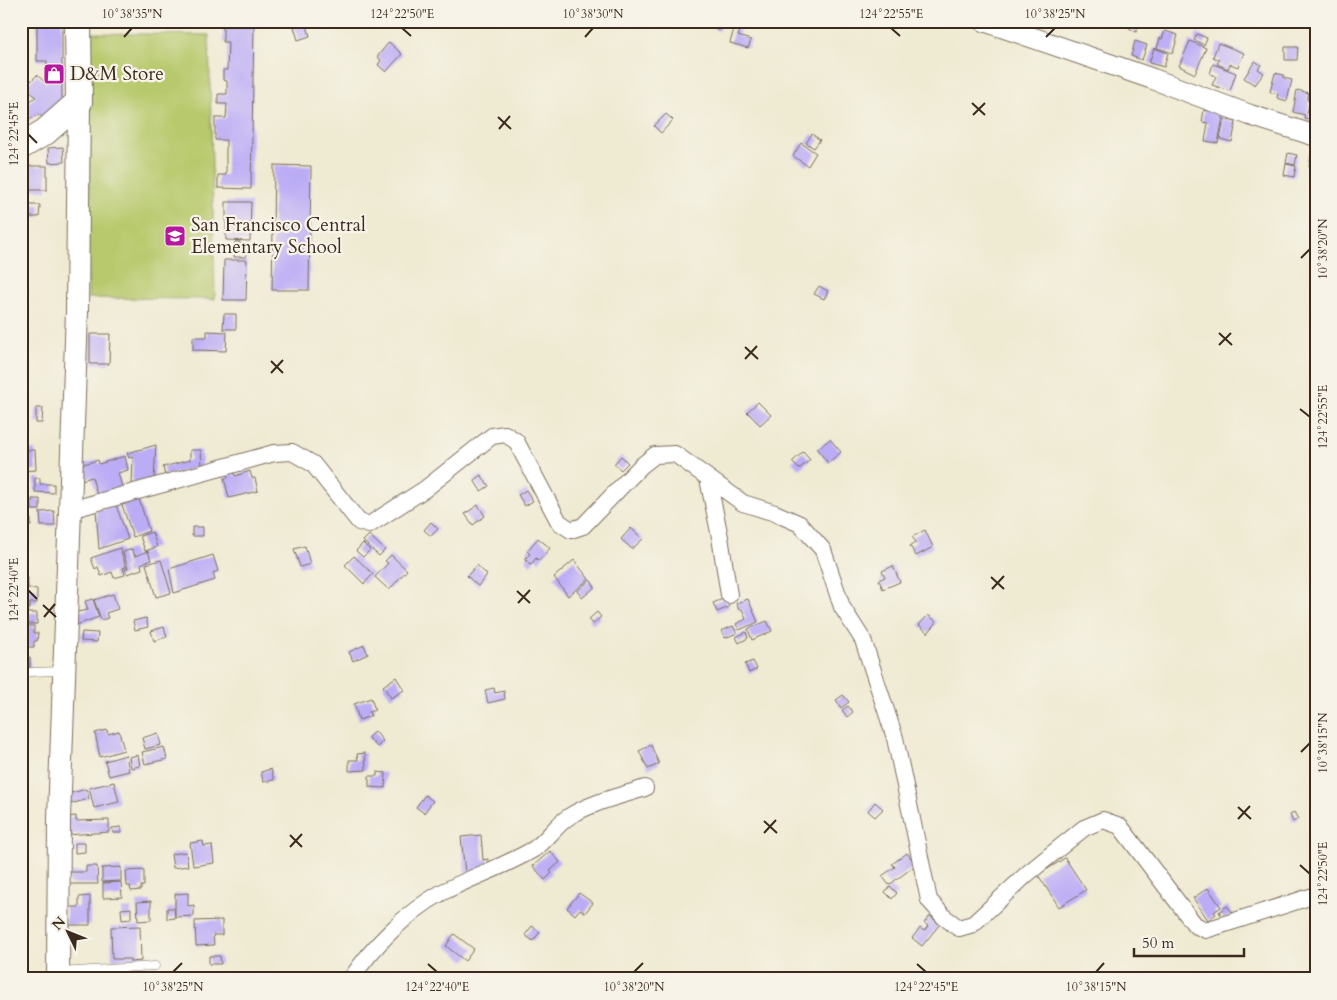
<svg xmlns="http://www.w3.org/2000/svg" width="1337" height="1000" viewBox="0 0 1337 1000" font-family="Cardo,serif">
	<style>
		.green { fill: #b7c96c; stroke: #797a45 }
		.building { fill: #bbacf6 }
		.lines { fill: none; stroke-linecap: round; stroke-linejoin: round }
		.service-casing { stroke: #7a6d5d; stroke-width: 9 }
		.minor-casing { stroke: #7a6d5d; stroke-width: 18 }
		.tertiary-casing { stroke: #7a6d5d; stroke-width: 22 }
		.secondary-casing { stroke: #7a6d5d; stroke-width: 24 }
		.primary-casing { stroke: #7a6d5d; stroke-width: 28 }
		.service { stroke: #fff; stroke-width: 8 }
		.minor { stroke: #fff; stroke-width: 16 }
		.tertiary { stroke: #fff; stroke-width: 20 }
		.secondary { stroke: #fff; stroke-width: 22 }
		.primary { stroke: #fff; stroke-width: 26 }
		.ticks { fill: none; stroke: #3b2a1e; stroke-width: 2 }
		.labels { text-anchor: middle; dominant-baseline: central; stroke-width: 4.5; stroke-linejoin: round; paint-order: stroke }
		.poi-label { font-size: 19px; fill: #3b2a1e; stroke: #f7f3e8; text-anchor: start }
		.neatline { fill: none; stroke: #3b2a1e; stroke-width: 2 }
		.ticks-label { font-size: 12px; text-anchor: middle; fill: #3b2a1e }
	</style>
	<rect width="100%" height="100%" fill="#f7f3e8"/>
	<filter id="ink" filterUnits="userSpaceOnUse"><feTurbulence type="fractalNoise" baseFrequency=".02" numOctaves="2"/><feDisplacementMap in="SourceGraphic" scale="10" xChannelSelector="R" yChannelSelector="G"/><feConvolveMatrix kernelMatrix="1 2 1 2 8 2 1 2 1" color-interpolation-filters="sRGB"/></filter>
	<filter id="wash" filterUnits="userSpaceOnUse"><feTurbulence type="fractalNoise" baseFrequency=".0096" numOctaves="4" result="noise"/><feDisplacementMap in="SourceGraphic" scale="20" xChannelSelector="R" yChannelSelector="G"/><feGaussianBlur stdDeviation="1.12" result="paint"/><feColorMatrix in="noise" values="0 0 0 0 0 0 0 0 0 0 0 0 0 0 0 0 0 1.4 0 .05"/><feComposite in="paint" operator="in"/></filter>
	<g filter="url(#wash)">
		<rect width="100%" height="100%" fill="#efead2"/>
		<path class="green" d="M90 33 209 35 215 299 88 298Z"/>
		<g id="blocks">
			<path class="building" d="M37 21H62V98L63 99 44 119 39 114 21 124V107L36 97 25 87 37 75 47 84V61H37Z
				M707 21H724L719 31 705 23Z
				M1134 21H1149L1145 28 1140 25 1136 32 1129 28Z
				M306 23 310 36 298 40 294 27Z
				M223 26H254L251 189 218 188V175H226V140H215V118H226L227 104H218V94H227V81L223 80V70H227L228 42H223Z
				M734 29 740 31 738 36 751 40 748 48 730 43Z
				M1165 31 1178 35 1173 53 1157 48 1160 38 1162 39Z
				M1197 34 1207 38 1204 45 1194 40Z
				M1135 41 1147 45 1142 60 1131 56Z
				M1190 41 1206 48 1195 74 1179 66Z
				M389 42 402 54 386 72 378 65 381 60 377 57Z
				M1218 43 1244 53 1238 67 1230 64 1228 69 1217 64 1219 60 1213 57Z
				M1285 47H1298L1297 60H1285Z
				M1154 48 1168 53 1164 67 1149 63Z
				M1255 61 1261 65 1258 69 1264 73 1255 85 1244 78Z
				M1213 64 1236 73 1230 91 1212 85 1216 76 1210 74Z
				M1275 73 1284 75V78L1292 80 1287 101 1277 98 1278 94 1270 92Z
				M1297 90 1309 93 1307 100 1310 101 1307 113 1311 114 1309 119 1304 118 1305 115 1293 112Z
				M1209 105 1225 108 1218 143 1205 141 1208 123 1202 122 1204 110 1208 111Z
				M666 114 673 120 661 133 654 126Z
				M1224 119 1236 122 1232 142 1220 139Z
				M812 134 820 140 814 148 806 143Z
				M801 143 816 153 808 166 793 156Z
				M63 147 64 162 49 163 48 148Z
				M1312 150 1316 151V168L1309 167Z
				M1288 153 1297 155 1295 165 1286 163Z
				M1286 164 1296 166 1294 177 1284 175Z
				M274 165 311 166 309 290H272Z
				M21 166H47V190H21Z
				M226 202H251L250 241 226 240Z
				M21 205H40L39 217H21Z
				M235 242H240V249H246V257H234Z
				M224 260H247L246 300H223Z
				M819 286 828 291 824 299 814 294Z
				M224 314H236V329H223Z
				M207 331 227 332 226 351 193 350V337H207Z
				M90 334H110L109 364H90Z
				M758 402 771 415 760 425 747 412Z
				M36 408H43L42 423H36Z
				M830 439 841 452 828 463 817 449Z
				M156 445 154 479 132 485 133 457 129 458 127 453Z
				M21 450H35L36 470 21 471Z
				M190 450H201L202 466 165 476 163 467 190 460Z
				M803 452 810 460 799 469 792 462Z
				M125 456 128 470 118 473 122 487 97 495 92 477 78 481 80 465 98 460 99 464Z
				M621 456 628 463 621 470 614 464Z
				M250 471 252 478H255L258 491 229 498 224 478H228L227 474 234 472 235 476Z
				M481 475 489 486 481 491 474 480Z
				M35 478H40V484H54V493L35 492Z
				M21 489H28V510H21Z
				M526 490 533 501 525 506 518 495Z
				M32 499H40V510H32Z
				M139 499 149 531 133 537 122 505Z
				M116 505 128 539 99 549 96 510Z
				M478 505 485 516 473 525 465 514Z
				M54 511 55 526H41L40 512Z
				M21 516H29L28 519H31V526H29L28 530H21Z
				M431 522 438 529 431 536 424 530Z
				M192 527H203V536H192Z
				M631 528 643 539 632 549 621 539Z
				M925 530 933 547 916 556 910 546 916 542 912 537Z
				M152 532 157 547 145 551 140 536Z
				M369 535 385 550 379 556 363 541Z
				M538 538 550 548 539 561 536 558 531 565 525 559 530 554 527 551Z
				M363 543 370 550 363 557 356 551Z
				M305 546 310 564 300 567 294 549Z
				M120 548 126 567 123 568 125 575 114 578 112 572 101 576 98 567 95 569 91 558Z
				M132 549 135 556 148 551 151 560 141 564 142 569 127 574 125 569 128 568 123 552Z
				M213 555 218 571 213 573 215 580 174 593 169 569Z
				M391 555 407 570 389 590 375 577 388 563 385 561Z
				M354 556 373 574 364 584 345 565Z
				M161 560 171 593 156 597 146 564Z
				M574 560 589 579 568 596 554 577Z
				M477 565 487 575 478 586 467 576Z
				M893 566 900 582 883 589 879 580 885 577 882 571Z
				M22 578H28V588L37 589V603H30V609H21Z
				M590 580 595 587 582 598 577 591Z
				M113 594 118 609 106 613 108 618 101 620 94 600Z
				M725 598 729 607 717 612 713 603Z
				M93 599 99 617 76 625 72 613 88 610 85 601Z
				M748 599 758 622 739 630 736 624 746 619 742 609 739 610 736 603Z
				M597 612 601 617 593 624 589 619Z
				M24 613H37V624H23Z
				M928 615 937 622 928 633 919 625Z
				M146 618 148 627 135 630 133 621Z
				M767 621 772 631 752 640 748 629Z
				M21 626H34V633H38L37 641H34V647H21Z
				M733 626 737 633 725 638 721 631Z
				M164 627 167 637 154 641 151 631Z
				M82 632 98 633 97 642 81 641Z
				M746 632 748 638 739 643 736 637Z
				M364 645 368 654 353 661 349 652Z
				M21 657H30V669H21Z
				M753 661 757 669 749 673 745 664Z
				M396 677 404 690 391 698 383 686Z
				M494 688 495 693 504 691 505 699 488 703 485 690Z
				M843 695 849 702 841 708 836 700Z
				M371 698 375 710 369 712 371 716 359 720 354 704Z
				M848 706 853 712 847 717 842 710Z
				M107 730 108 734 119 731 124 750 100 757 95 733Z
				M375 731 383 741 377 747 368 737Z
				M158 733 161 745 145 749 142 738Z
				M651 745 659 764 648 769 639 751Z
				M164 747 167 759 145 764 142 752Z
				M365 753 366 770 349 771V760H358L357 754Z
				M126 755 129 771 109 776 105 761Z
				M138 755 140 766 131 768 129 757Z
				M271 769 274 780 263 782 261 772Z
				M377 772 386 773 385 788 369 787V776H377Z
				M114 782 119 802 94 808 89 788Z
				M86 789 89 799 70 804 68 794Z
				M425 795 433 801 424 813 416 807Z
				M875 802 883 809 875 817 868 811Z
				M1294 812 1298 819 1293 822 1290 815Z
				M76 816V821L109 820V832L67 835 66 817Z
				M121 827V833H113L112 828Z
				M481 835 483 860 488 859 489 870 465 873 461 837Z
				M203 841 204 846 212 845 214 863 193 866 190 843Z
				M75 843H85V852L75 853Z
				M550 851 560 862 550 871 552 873 545 880 533 866Z
				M186 852 188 866 173 868 171 854Z
				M907 853 916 865 889 885 882 876 895 867 892 864Z
				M1065 858 1086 890 1059 907 1038 875Z
				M86 866H97L98 884H69V872H86Z
				M121 867V881L102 882V868Z
				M144 870V886H141V890L131 891 130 886H127L126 871Z
				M121 882 122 897 103 898V883Z
				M890 886 897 893 892 899 885 892Z
				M1208 888 1221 907 1214 912 1216 914 1208 920 1193 898Z
				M188 893V906L194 905V916L175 917V894Z
				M579 893 593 903 585 913 580 909 575 915 567 908Z
				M90 896V925H66V907H79V897Z
				M151 901V920L138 921 137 902Z
				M1227 906 1233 913 1224 919 1219 912Z
				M131 908V919L122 920 121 909Z
				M167 908H174L175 918 167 919Z
				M930 916 940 924 922 946 912 938 920 928 924 931 928 926 924 923Z
				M222 920V935H213L214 945 196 946 195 921Z
				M140 926 141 961 130 962V959H112L111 927Z
				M532 926 540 932 533 941 525 935Z
				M454 934 474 949 465 961 446 946Z
				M209 956H220L221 964H209Z"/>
		</g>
	</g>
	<g filter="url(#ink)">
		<use href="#blocks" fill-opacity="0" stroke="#7a6d5d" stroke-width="1"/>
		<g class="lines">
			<g class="service-casing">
				<path id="service" d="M29 672 62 671
					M60 972 155 966"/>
			</g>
			<g class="minor-casing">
				<path id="minor" d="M708 479 720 537 729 595
					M70 510 274 453 292 452 313 464 359 522 369 525 425 489 492 436 505 434 516 441 559 522 571 530 583 526 641 466 655 455 675 454 743 503 775 513 800 524 823 550 842 607 863 640 895 738 929 900 944 917 959 928 973 924 1027 874 1084 828 1103 820 1120 826 1195 925 1206 930 1316 895
					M351 979C372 947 407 912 441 893 471 877 504 867 534 849 548 840 556 824 570 816 592 802 621 796 645 788"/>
			</g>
			<g class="tertiary-casing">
				<path id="tertiary" d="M984 21 1153 79 1250 115 1316 136"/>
			</g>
			<g class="secondary-casing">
				<path id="secondary" d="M58 979 59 818 77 312 79 102"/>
			</g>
			<g class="primary-casing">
				<path id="primary" d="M21 146 45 132 79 102 78 21"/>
			</g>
			<use href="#service" class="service"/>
			<use href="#minor" class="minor"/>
			<use href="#tertiary" class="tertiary"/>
			<use href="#secondary" class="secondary"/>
			<use href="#primary" class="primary"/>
		</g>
	</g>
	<path class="ticks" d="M402 28 411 36M891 28 900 36M124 37 132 28M585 37 593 28M1046 37 1055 28M972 103 985 115M973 115 985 103M498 117 511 129M499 129 510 116M28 134 37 143M1301 258 1310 249M1219 333 1232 345M1219 345 1231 333M745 347 758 359M745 359 757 346M271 361 283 373M271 373 283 360M1300 409 1310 417M991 577 1004 589M992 589 1004 576M28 590 37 599M517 591 530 603M518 603 530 590M43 605 56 617M44 617 55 604M1301 752 1310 743M1238 807 1251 819M1238 819 1250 806M764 821 777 833M764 833 776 820M290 835 302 847M290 847 302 834M1300 865 1310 874M428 964 437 972M917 964 926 972M173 972 182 963M634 972 643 963M1096 972 1104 963"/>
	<defs>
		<g id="shop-square" transform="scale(1.125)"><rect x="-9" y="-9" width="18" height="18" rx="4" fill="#b5179e" stroke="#f7f3e8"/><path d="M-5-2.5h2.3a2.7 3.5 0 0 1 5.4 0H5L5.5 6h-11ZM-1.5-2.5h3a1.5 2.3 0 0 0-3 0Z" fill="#fff"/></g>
		<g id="school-square" transform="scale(1.125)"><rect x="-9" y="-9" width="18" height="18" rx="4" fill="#b5179e" stroke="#f7f3e8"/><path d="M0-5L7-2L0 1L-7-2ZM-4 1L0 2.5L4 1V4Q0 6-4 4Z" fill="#fff"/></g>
	</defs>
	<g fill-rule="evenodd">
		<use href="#shop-square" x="54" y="74"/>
		<use href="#school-square" x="175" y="236"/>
	</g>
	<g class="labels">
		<g class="poi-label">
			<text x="70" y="74">D&amp;M Store</text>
			<text x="191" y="225">San Francisco Central<tspan x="191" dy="22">Elementary School</tspan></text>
		</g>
	</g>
	<rect width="1337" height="1000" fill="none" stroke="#f7f3e8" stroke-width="55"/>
	<g transform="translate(68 932) rotate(313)" stroke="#f7f3e8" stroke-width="4" paint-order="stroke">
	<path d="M0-4L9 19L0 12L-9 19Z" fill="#3b2a1e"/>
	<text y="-8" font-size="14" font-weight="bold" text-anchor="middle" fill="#3b2a1e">N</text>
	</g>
	<path d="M1134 948v8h110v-8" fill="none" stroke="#3b2a1e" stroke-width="2.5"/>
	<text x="1142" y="948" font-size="15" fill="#3b2a1e" stroke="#f7f3e8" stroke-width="4" paint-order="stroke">50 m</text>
	<rect x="28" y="28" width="1282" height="944" class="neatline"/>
	<g class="ticks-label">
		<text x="132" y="18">10°38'35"N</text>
		<text x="402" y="18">124°22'50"E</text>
		<text x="593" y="18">10°38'30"N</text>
		<text x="891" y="18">124°22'55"E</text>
		<text x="1055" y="18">10°38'25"N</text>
		<text transform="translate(14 134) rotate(-90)" y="4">124°22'45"E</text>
		<text transform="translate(1323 249) rotate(-90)" y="4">10°38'20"N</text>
		<text transform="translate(1323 417) rotate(-90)" y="4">124°22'55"E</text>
		<text transform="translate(14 590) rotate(-90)" y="4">124°22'40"E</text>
		<text transform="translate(1323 743) rotate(-90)" y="4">10°38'15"N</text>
		<text transform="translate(1323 874) rotate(-90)" y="4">124°22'50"E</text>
		<text x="173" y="991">10°38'25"N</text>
		<text x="437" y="991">124°22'40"E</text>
		<text x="634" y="991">10°38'20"N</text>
		<text x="926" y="991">124°22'45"E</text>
		<text x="1096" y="991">10°38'15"N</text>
	</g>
</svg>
